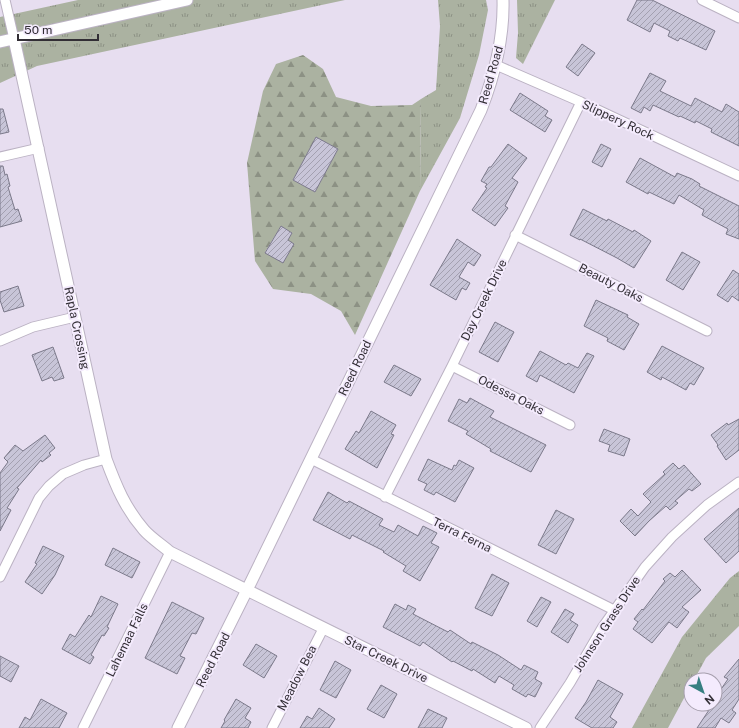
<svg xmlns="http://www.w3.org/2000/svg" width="739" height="728" viewBox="0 0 739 728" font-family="'Public Sans',sans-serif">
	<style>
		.grass { fill: url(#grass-tufts) }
		.forest { fill: url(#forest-firs); fill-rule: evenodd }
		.building { fill: url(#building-hatch); stroke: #7b798a }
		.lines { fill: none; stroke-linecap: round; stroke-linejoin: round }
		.minor-casing { stroke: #bbb2c3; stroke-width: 11 }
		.tertiary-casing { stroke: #bbb2c3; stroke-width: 13 }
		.minor { stroke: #fff; stroke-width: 9 }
		.tertiary { stroke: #fff; stroke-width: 11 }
		.labels { text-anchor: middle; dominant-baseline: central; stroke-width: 4; stroke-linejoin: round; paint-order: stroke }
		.street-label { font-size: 12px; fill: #322e35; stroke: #f4ebfd }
	</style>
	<defs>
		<pattern id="grass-tufts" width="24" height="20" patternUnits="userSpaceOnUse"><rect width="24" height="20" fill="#abb2a1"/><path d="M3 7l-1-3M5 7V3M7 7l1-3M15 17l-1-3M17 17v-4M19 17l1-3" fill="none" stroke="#8c9184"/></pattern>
		<pattern id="forest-firs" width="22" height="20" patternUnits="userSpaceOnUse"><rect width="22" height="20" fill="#abb2a1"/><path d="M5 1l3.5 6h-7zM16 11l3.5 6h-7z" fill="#8c9184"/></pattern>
		<pattern id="building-hatch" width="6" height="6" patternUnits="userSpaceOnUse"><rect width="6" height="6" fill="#c8c5d8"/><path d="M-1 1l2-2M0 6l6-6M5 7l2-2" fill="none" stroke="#a3a0b0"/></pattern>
	</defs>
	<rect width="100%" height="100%" fill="#e7def0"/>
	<path class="grass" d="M78 0H345L37 66 0 83V17Z
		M438 0H486L488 10 479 55 460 118 420 191 421 99 436 90 440 26Z
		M517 0H555L523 64 516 58 518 33Z
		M739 571V626L706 658 694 680H691V685L668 728H632L682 637 730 578Z"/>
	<path class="forest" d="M303 55 323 69 336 97 371 106 412 105 421 99 420 191 355 335 341 311 311 294 273 289 255 261 247 163 263 91 276 64ZM316 137 338 149 315 192 293 180ZM281 226 292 233 288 240 265 252Z"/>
	<path class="building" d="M637 0H652L715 31 706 50 680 38 678 41 668 36 670 31 654 23 650 32 627 20Z
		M582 44 595 53 578 76 566 67Z
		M650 73 666 81 660 91 691 106 695 98 722 112 726 104 739 112V146L711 132 712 129 696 121 695 123 680 116 679 117 653 105 650 111 644 107 641 113 631 108Z
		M520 93 548 111 545 116 552 120 545 132 510 110Z
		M0 109H3L9 132 0 134Z
		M316 137 338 149 315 192 293 180Z
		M508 144 527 158 512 178 518 182 505 206 508 208 495 226 472 210 487 188 485 187 487 184 481 181 489 167H491Z
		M601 144 611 149 602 167 592 162Z
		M640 158 675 177 677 173 692 179 700 184 699 186 739 206V239L726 234 728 229 702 215 704 210 679 195 674 204 649 192 648 194 626 182Z
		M0 166H3L5 175 7 174 10 186 8 187 15 210 18 209 22 221 0 227Z
		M583 209 607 221 608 219 633 232 634 230 651 241 634 268 617 258 580 239V240L570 235Z
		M281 226 292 233 288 240 294 244 283 263 265 253Z
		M457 239 481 255 474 266 468 262 459 277 470 283 466 290 462 288 456 300 430 285Z
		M682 252 700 262 683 290 666 280Z
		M733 270 739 274V301L732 296 728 302 717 295Z
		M18 286 24 306 4 312 0 300V292Z
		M596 300 628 315 627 317 639 324 624 350 607 341 608 338 584 326Z
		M495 322 514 332 498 362 479 352Z
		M662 346 704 368 694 385 690 383 686 390 662 377 661 380 647 372Z
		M53 347 64 378 54 381 52 377 42 381 32 355Z
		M540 351 566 365 568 363 578 368 587 353 594 356 574 393 540 375 537 382 526 376Z
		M394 365 421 379 411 396 384 382Z
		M470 398 494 411 490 417 546 445 531 472 490 451 491 449 466 434 468 431 448 421 459 399 467 403Z
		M371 411 396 425 391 434 394 435 377 468 345 449 356 431 359 433Z
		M739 419V450L726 460 717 446 718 445 711 435 727 423 728 425Z
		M604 429 630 439 624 456 608 451 610 445 599 441Z
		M45 435 55 448 49 453 51 455 42 462 41 460 17 488 19 489 7 508 11 510 0 531V473L8 462 4 458 15 445 23 451Z
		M428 459 452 470 454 465 456 466 459 460 474 468 455 502 436 492 434 495 424 490 427 484 418 480Z
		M673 463 679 469 684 465 701 484 692 491 689 489 675 501 678 503 670 510 666 506 649 521 635 536 620 521 631 509 638 516 651 502 643 494 665 474 663 472Z
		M328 492 347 503 349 501 383 519 379 525 394 532 398 525 418 536 423 526 437 533 431 543 439 547 420 581 403 571 406 566 383 552 384 551 352 535 350 539 313 520Z
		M739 508V551L726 563 704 539Z
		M556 510 574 519 556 554 538 545Z
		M43 546 64 556 55 575 42 594 25 582 37 564 35 563Z
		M113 548 140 562 132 578 105 565Z
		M682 570 701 590 682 607 689 612 677 628 669 622 652 643 633 629 638 622 634 619 642 609 643 610 665 581 663 579 670 573 675 577Z
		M492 574 509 583 492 616 475 608Z
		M101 596 118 604 107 627 109 628 104 636 102 635 91 655 94 657 90 664 62 649 70 634 75 637 89 615 91 617Z
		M541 597 551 602 537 627 527 621Z
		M172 602 204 618 196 634 192 633 180 656 185 658 177 674 145 658Z
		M395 604 406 610 408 605 416 609 413 614 448 632 450 630 471 644 472 642 498 655 521 670 524 665 538 672 535 679 542 683 535 697 528 694 526 697 512 689 514 685 499 676 495 683 473 669 472 671 453 661 452 662 423 642 420 646 383 627Z
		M565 609 574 614 570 620 578 625 568 643 551 632Z
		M256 644 277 656 264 678 243 665Z
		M0 656 19 666 11 682 0 676Z
		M739 659V699L732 710 736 713 729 723 721 718 715 728H697L709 710 700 704H715V698L728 679 724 677Z
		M335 661 351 670 336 698 320 690Z
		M598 680 623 694 610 717 617 722 613 728H592L575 718 586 702Z
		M381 685 397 694 384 718 367 709Z
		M41 699 67 713 59 728H19L25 717 30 720Z
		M236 699 251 708 245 718 251 722 248 728H221L225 721 224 720Z
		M319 708 335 719 329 728H300L307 716 312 719Z
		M428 709 447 718 442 728H418Z"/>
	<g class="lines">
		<g class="minor-casing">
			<path id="minor" d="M5 0 14 39
				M702 0 739 18
				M496 65 581 102 739 176
				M0 157 39 148
				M515 235 707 331
				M0 341 33 327 75 317
				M452 366 570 425
				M311 459 614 610
				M385 497 452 366 581 102
				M0 577 39 498 49 486 63 474 84 465 106 459
				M83 728 170 552
				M272 728 323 629
				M540 728 570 683 602 628 645 567 672 537 707 505 739 482"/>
		</g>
		<g class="tertiary-casing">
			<path id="tertiary" d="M14 39 106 459C116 486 125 508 144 530 151 538 162 545 170 552L526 728
				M0 42 187 0
				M178 728 247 590 481 110C495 74 504 39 503 0"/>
		</g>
		<use href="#minor" class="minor"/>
		<use href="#tertiary" class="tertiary"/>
	</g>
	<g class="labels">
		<g class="street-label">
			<text transform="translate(491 75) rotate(-74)">Reed Road</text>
			<text transform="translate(618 120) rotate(25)">Slippery Rock</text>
			<text transform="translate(611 283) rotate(27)">Beauty Oaks</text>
			<text transform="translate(484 300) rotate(-64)">Day Creek Drive</text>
			<text transform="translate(77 328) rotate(78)">Rapla Crossing</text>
			<text transform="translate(355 368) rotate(-64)">Reed Road</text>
			<text transform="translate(511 395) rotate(27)">Odessa Oaks</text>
			<text transform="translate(462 535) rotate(26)">Terra Ferna</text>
			<text transform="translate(607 624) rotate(-57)">Johnson Grass Drive</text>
			<text transform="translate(127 640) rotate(-64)">Lahemaa Falls</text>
			<text transform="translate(386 659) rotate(26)">Star Creek Drive</text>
			<text transform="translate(213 660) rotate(-63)">Reed Road</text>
			<text transform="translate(297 678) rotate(-63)">Meadow Bea</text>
		</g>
	</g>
	<g transform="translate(703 692) rotate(140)"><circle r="19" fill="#f4ebfd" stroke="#a69fad"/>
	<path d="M0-3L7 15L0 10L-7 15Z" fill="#367f81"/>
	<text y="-6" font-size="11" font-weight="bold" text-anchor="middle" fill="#322e35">N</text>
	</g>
	<path d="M18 34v6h80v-6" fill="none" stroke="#322e35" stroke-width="2"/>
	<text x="24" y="34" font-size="12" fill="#322e35" stroke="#f4ebfd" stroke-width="3" paint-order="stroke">50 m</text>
</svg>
